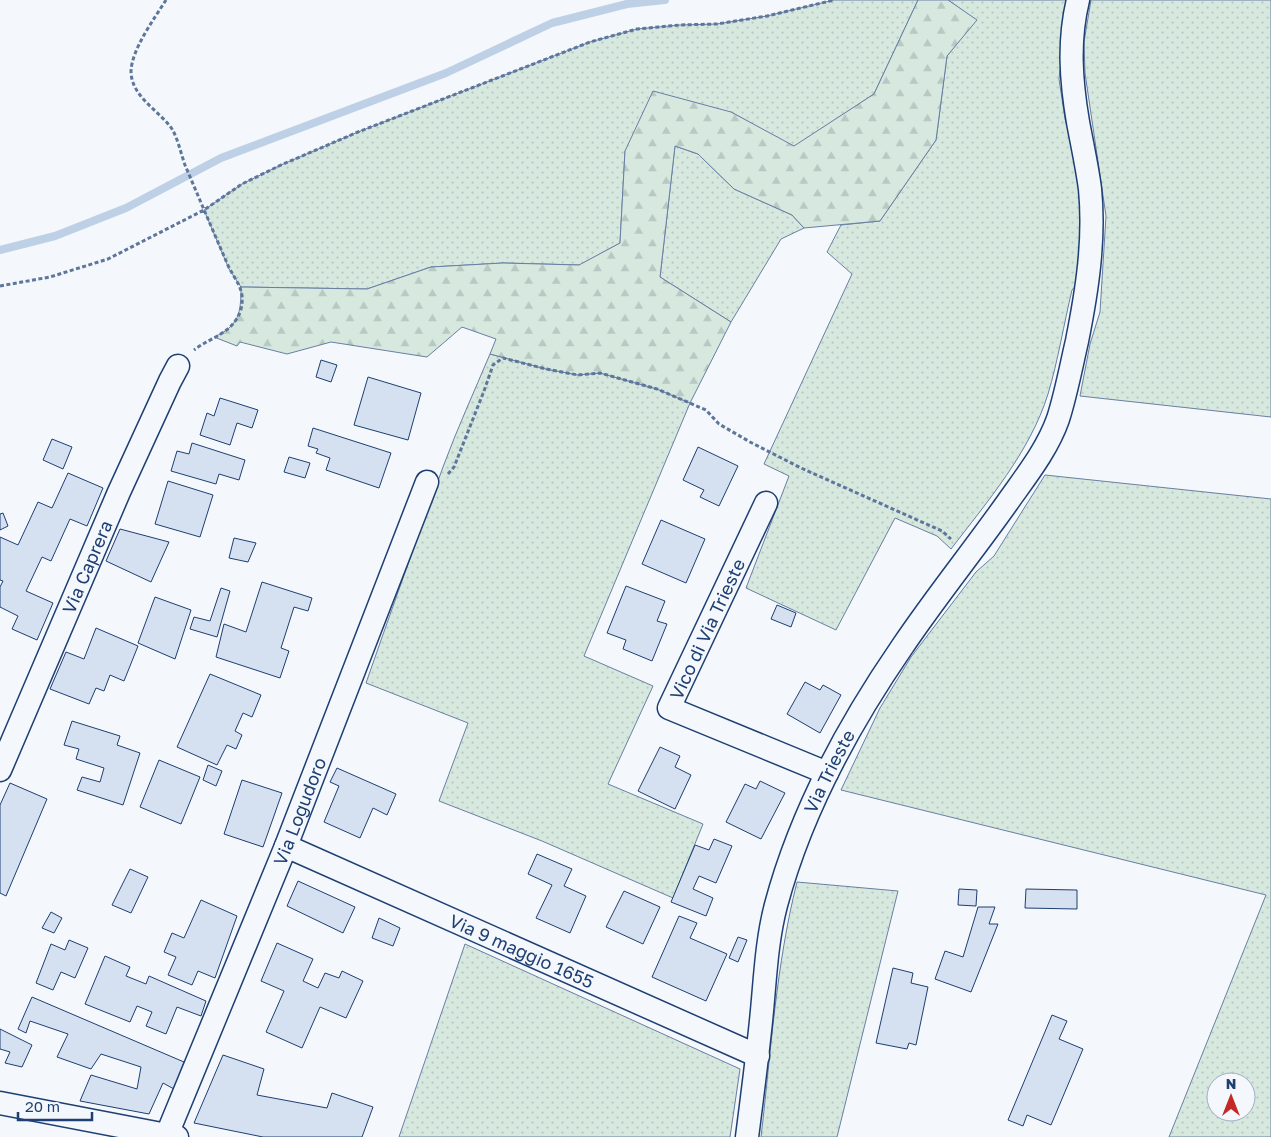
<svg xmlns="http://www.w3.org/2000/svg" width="1271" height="1137" viewBox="0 0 1271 1137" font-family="'Golos Text',sans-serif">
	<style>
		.grass { fill: url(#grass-dots); stroke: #687fa3; fill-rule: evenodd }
		.forest { fill: url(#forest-firs); stroke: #687fa3 }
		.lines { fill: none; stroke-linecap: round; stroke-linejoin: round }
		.stream { stroke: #bed0e5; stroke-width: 8 }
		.building { fill: #d5e0f0; stroke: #1d3f73 }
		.minor-casing { stroke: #1d3f73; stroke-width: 25 }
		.path { stroke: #5e769c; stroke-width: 3; stroke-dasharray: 4 2.5; stroke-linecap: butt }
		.minor { stroke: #f4f7fb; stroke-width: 22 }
		.labels { text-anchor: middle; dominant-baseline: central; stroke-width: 4; stroke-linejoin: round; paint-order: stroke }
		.street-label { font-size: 18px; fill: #1d3f73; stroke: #f4f7fb }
	</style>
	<defs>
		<pattern id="grass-dots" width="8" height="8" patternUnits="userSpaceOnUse" patternTransform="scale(1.25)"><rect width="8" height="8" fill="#d7e8df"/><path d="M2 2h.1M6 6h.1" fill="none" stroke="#b8c8c3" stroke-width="1.8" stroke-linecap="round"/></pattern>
		<pattern id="forest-firs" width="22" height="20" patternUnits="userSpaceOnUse" patternTransform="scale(1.25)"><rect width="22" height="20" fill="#d7e8df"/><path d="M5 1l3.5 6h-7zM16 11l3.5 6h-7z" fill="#b8c8c3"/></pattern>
	</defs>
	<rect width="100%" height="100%" fill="#f4f7fb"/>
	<path class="grass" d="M834 0H918L874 94 794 147 731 112 625 151 620 243 580 265 503 263 431 267 367 289 241 287 229 269 204 210 242 184 281 165 358 132 590 42 637 29 680 25 717 24 767 16Z
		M948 0H1068L1059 79 1065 119 1074 153 1084 200 1079 282 1072 290C1064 323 1058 361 1048 394 1030 452 987 502 951 549L937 536 895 518 836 630 746 588 789 476 764 464 852 274 827 252 841 225 880 221 936 140 947 56 976 20Z
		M1091 0H1271V417L1080 396 1090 344 1100 312 1106 216 1085 73 1084 42Z
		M675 146 698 154 734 189 792 215 804 228 781 239 731 322 660 277Z
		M490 354 546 369 578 375 600 373 657 389 690 403 584 656 653 686 608 784 703 824 673 898 542 841 439 801 468 723 366 683C391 611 417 539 443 467 457 429 474 392 490 354Z
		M1045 475 1271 499V1137H1169L1266 895 841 790 880 708 911 657 976 572 994 556ZM1216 1082H1246V1112H1216Z
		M797 882 898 891 837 1137H761C771 1052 776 965 797 882Z
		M465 944 740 1069 730 1137H399Z"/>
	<path class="forest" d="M918 0H948L977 20 947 56 936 140 880 221 804 228 792 215 734 189 698 154 675 146 660 277 731 322 690 403 657 389 600 373 578 375 546 369 490 354 496 339 462 327 427 357 331 342 287 354 240 342 237 346 214 337C239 326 241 313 241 287L367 289 431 267 503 263 579 265 620 243 625 151 653 91 731 112 794 146 874 94Z"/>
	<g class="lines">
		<path class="stream" d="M0 250 55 236 126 208 221 158 446 73 552 23 627 4 665 0"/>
	</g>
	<path class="building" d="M321 360 337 365 331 382 316 377Z
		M368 377 421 393 408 440 354 425Z
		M220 398 258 410 252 428 237 423 230 445 200 435 207 413 214 416Z
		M313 428 391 453 379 488 326 470 330 458 316 453 318 449 308 446Z
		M52 439 72 447 63 469 43 460Z
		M192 443 245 460 239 480 219 474 216 484 171 471 177 451 189 454Z
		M698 447 738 466 719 506 700 497 704 490 683 480Z
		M289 457 310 463 305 478 284 472Z
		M68 473 103 488 87 526 70 519 51 561 42 557 26 591 53 603 37 640 12 629 18 616 0 607V587L3 581 0 580V537L18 545 38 502 52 508Z
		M168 481 213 495 200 537 155 524Z
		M3 513 8 526 0 530V514Z
		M661 520 705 539 686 583 642 564Z
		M120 529 169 542 151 582 106 561Z
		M234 538 256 543 248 562 229 558Z
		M262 582 312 598 308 611 294 607 281 648 289 651 280 678 216 657 224 624 246 632Z
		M626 586 665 601 657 621 667 624 652 661 623 649 626 640 607 633Z
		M221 588 230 591 217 637 190 629 194 617 210 621Z
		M155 597 191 610 175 659 138 643Z
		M777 605 796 613 791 627 771 619Z
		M96 628 138 646 124 681 110 675 104 691 96 688 89 704 50 689 66 652 84 659Z
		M210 674 261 695 252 717 243 713 235 731 242 735 236 749 227 745 217 765 177 747Z
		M805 682 820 690 823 685 841 695 820 733 787 714Z
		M72 721 120 736 117 745 140 753 123 805 77 790 82 777 100 782 104 768 76 759 79 749 64 745Z
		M660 747 680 756 675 767 691 775 675 809 638 791Z
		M159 760 200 777 181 824 140 807Z
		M208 765 222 771 216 786 203 780Z
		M337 768 396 794 387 815 373 808 360 838 324 822 339 786 330 782Z
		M242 780 282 793 263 847 224 834Z
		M760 781 785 793 761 839 726 822 745 784 756 789Z
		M10 783 47 799 6 896 0 893V805Z
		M714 839 732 846 716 883 699 876 693 889 713 898 706 916 671 902 695 845 709 850Z
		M537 854 572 869 564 886 586 896 570 933 536 918 552 885 528 874Z
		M130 869 148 877 131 913 112 905Z
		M298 881 355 907 343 933 287 906Z
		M959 889 977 890 976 906 958 905Z
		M1026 889 1077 890V909L1025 908Z
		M624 891 660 907 643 944 606 927Z
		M201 900 237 916 215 978 198 971 192 985 168 975 176 957 164 952 172 933 184 938Z
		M978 907H995L989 924H998L971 992 935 979 945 951 963 957Z
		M51 912 62 918 54 933 42 928Z
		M679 916 697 923 690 938 727 954 706 1001 652 977Z
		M379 918 400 928 393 946 372 938Z
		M738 937 747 940 738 962 729 958Z
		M69 940 88 948 75 978 61 972 53 990 36 983 51 944 65 950Z
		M277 943 313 959 303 981 318 988 325 973 339 978 342 971 363 981 346 1018 320 1007 302 1048 266 1032 284 991 261 981Z
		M105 956 130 967 126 976 146 984 149 976 206 1001 201 1016 177 1007 166 1034 146 1026 152 1012 137 1006 130 1022 85 1004Z
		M893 968 913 973 911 983 928 987 916 1045 909 1043 907 1049 876 1043Z
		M32 997 184 1062 174 1089 163 1083 149 1114 80 1101 91 1075 137 1089 141 1067 101 1054 91 1069 57 1057 68 1034 30 1021 26 1033 18 1029Z
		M1052 1015 1067 1021 1059 1039 1083 1049 1051 1125 1027 1115 1023 1126 1008 1120Z
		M0 1029 32 1045 22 1067 5 1063 10 1052 0 1049Z
		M223 1055 264 1069 257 1095 327 1108 332 1093 373 1107 362 1137H263L194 1123Z"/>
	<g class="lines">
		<g class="minor-casing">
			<g id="minor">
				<path d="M766 503 669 708 827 773"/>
				<path id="s1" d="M0 770 119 492 170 381 178 366"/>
				<path id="s2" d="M286 846 758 1056"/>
				<path d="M0 1103 177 1137"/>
				<path id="s3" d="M166 1137 286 846 427 482"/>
				<path id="s4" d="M747 1137C752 1098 757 1060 761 1021 765 983 766 943 776 905 800 815 849 724 902 647 935 598 973 551 1007 503 1026 476 1047 450 1058 419 1066 394 1071 367 1077 341 1087 291 1095 240 1090 189 1087 166 1082 144 1078 122 1071 81 1068 41 1078 0"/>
			</g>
		</g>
		<path class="path" d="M166 0C154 19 132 49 131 71 131 97 160 111 172 129 178 139 181 154 185 165 199 198 213 231 227 263 234 280 246 288 241 309 234 333 211 337 194 350
			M0 286 50 277 108 259 204 210 242 184 281 165 358 132 590 42 637 29 680 25 717 24 767 16 834 0
			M448 474 454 467 484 391 493 365 503 358 546 369 578 375 600 373 657 389 706 410 719 424 750 442 801 468 942 531 951 539"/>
		<use href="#minor" class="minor"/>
	</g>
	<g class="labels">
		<g class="street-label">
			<text stroke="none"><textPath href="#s1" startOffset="221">Via Caprera</textPath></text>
			<text transform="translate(707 629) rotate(-65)">Vico di Via Trieste</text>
			<text stroke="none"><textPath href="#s4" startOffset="378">Via Trieste</textPath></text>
			<text stroke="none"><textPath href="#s3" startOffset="352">Via Logudoro</textPath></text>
			<text stroke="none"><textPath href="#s2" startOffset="258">Via 9 maggio 1655</textPath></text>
		</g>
	</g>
	<g transform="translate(1231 1097)"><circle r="24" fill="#f4f7fb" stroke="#9eadc5"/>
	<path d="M0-4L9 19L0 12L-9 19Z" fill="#c62828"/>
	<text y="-8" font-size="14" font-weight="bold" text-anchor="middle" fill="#1d3f73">N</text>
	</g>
	<path d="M18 1112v8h74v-8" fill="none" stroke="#1d3f73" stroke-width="2.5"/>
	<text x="25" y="1112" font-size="15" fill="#1d3f73" stroke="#f4f7fb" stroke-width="4" paint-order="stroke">20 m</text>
</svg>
